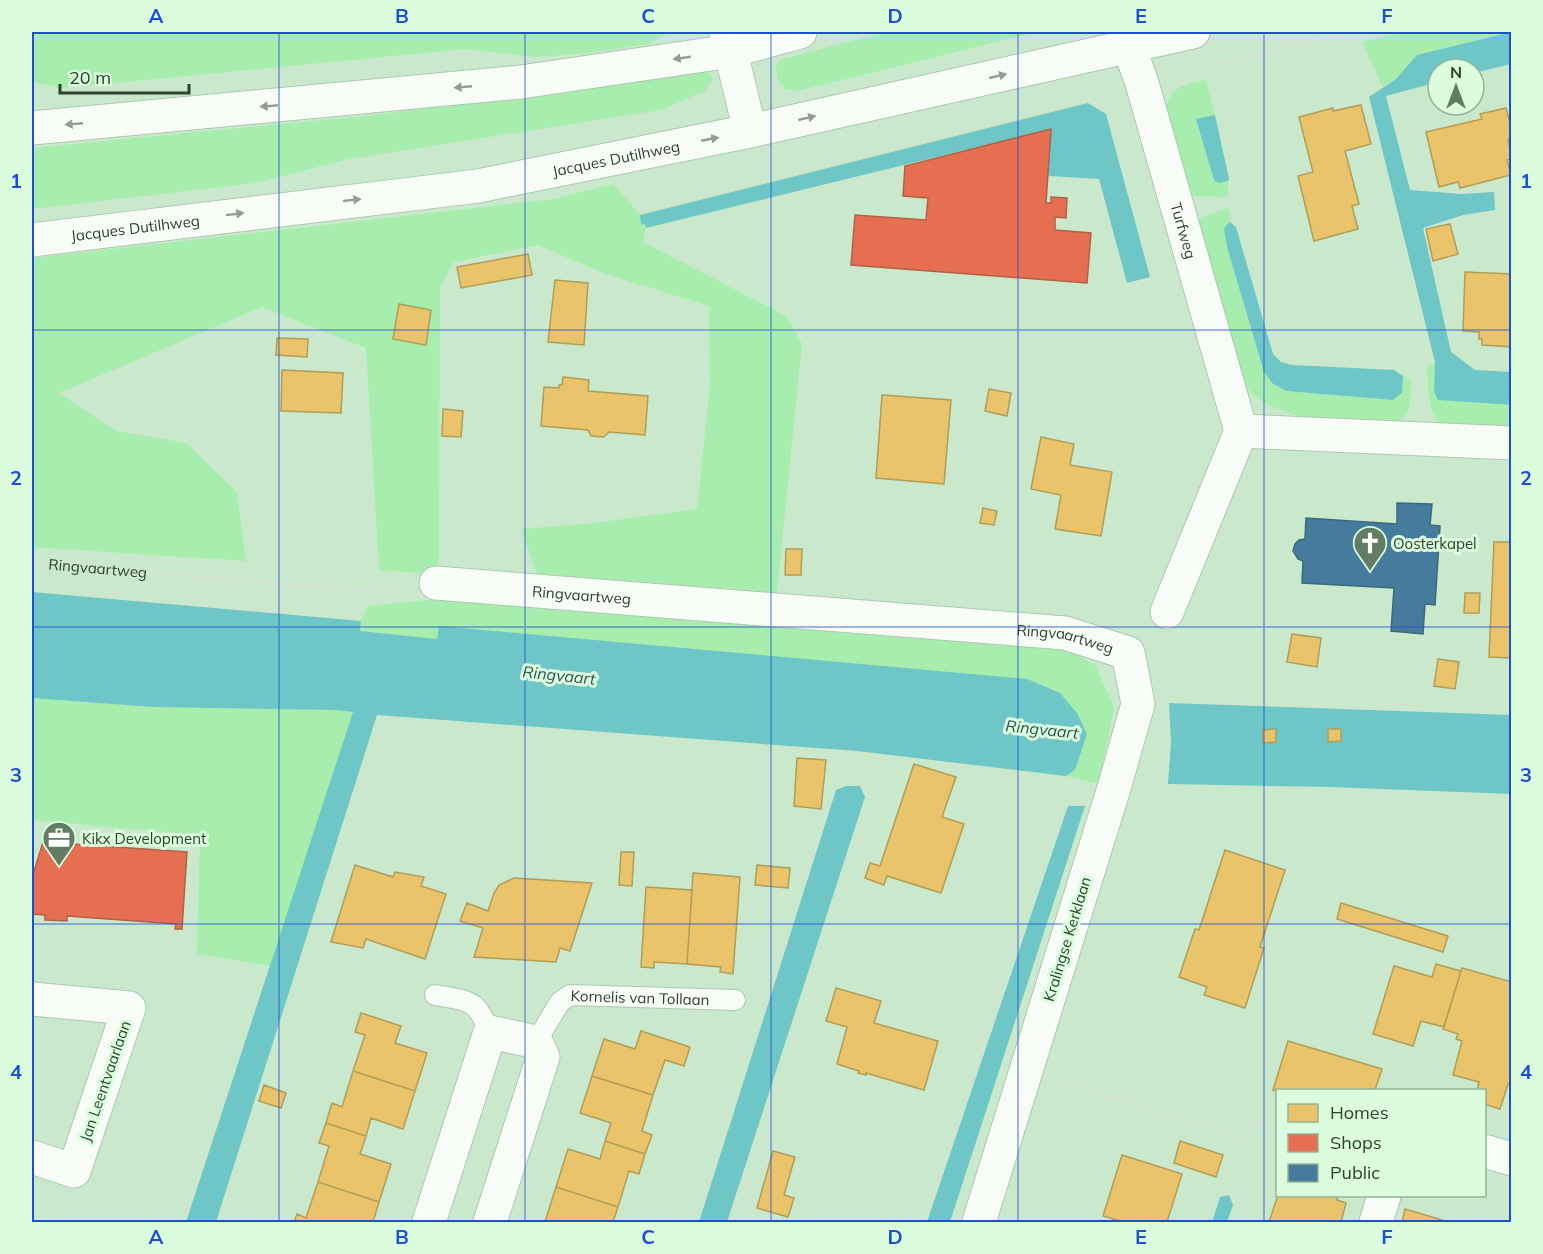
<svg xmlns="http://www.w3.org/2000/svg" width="1543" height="1254" viewBox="0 0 1543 1254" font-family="Mulish,sans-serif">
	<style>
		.green { fill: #a7edae }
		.water { fill: #6fc6c6 }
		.homes { fill: #e9c46a; stroke: #b09d57; stroke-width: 1.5 }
		.shops { fill: #e76f51; stroke: #af6246; stroke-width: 1.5 }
		.public { fill: #457b9d; stroke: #3d6a7b; stroke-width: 1.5 }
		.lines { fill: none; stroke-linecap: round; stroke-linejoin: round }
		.lane-casing { stroke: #aec7b0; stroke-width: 22 }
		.street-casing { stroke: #aec7b0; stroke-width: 35 }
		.secondary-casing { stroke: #aec7b0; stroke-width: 35 }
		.path { stroke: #d7e0d7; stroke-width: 4; stroke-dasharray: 4.5 4.5; stroke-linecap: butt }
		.lane { stroke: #f7fcf7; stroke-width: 20 }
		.street { stroke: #f7fcf7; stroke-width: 33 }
		.secondary { stroke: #f7fcf7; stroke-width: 33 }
		.oneway { fill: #919f92 }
		.grid { fill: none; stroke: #1d4ed8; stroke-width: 1.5; stroke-opacity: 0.55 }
		.labels { text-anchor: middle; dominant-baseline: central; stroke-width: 6; stroke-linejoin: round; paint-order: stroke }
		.street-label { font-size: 15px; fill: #2b422c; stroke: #dbfddd }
		.poi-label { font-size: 15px; fill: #2b422c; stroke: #dbfddd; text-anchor: start }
		.water-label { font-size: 16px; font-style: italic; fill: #305156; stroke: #dbfddd }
		.neatline { fill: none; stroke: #1d4ed8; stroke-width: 2 }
		.grid-label { font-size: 20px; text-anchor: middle; font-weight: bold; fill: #1d4ed8 }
	</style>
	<rect width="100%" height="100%" fill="#cae9cc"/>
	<path class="green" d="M32 32H668L650 44 590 53 537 57 465 49 62 88 32 82Z
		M886 32H1037L797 91 785 89 777 78 776 65 783 59Z
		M1404 32H1511L1417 55 1396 79 1383 87 1362 42Z
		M709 72 713 79 705 91 661 110 349 159 255 183 32 209V148L373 115Z
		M1206 80 1215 115 1196 120 1218 183 1228 181V197L1189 196 1167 107C1170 85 1188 84 1206 80Z
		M613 184 640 215 641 225 645 224 646 228 643 242 786 316 802 344 777 592 537 575 521 529 594 523 697 509 710 384 709 306 603 273 538 245 454 262 440 287 439 561 434 574 379 570 366 348 262 307 59 393 116 431 186 443 237 492 246 561 32 547V258L554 199Z
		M1229 208 1230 222 1225 228 1272 384 1286 391 1392 400 1402 393 1403 376 1411 378C1410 392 1413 413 1400 421L1309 420 1270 406 1252 395 1241 376 1196 219Z
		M1435 362 1434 391 1472 403 1511 405V427L1440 424C1427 410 1429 387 1427 369Z
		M447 598 1017 641 1071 652 1095 665 1114 707 1099 784 1066 776 1076 770 439 626 437 639 360 631 361 621 368 606Z
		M32 698 152 707 334 710 354 712 271 966 197 954 200 835 32 820Z"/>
	<path class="water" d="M1511 32V64L1474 73V69H1438V82L1386 96 1410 190 1462 194 1494 192 1495 210 1463 215 1423 228 1451 352 1475 370 1511 372V405L1438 400 1434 391 1435 362 1369 97 1396 79 1417 55Z
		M1088 103 1106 114 1150 277 1127 283 1099 179 1048 176 1051 129 646 228 645 224 641 225 640 215Z
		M1215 115 1229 179 1228 181 1218 183 1214 180 1196 119Z
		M1230 222 1236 227 1273 354 1281 362 1292 365 1394 370 1403 376 1402 393 1393 400 1286 391 1273 384 1264 372 1227 247 1224 228Z
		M32 592 361 621 360 631 437 639 439 626 1027 679 1060 693 1077 713 1087 734 1075 770 1066 776 857 751 377 715 216 1222H186L353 712 334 710 152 707 32 698Z
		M1169 703 1511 715V794L1330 787 1168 784 1171 742Z
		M846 786H860L865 797 727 1222H699L836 790Z
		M1068 806H1085L950 1222H927Z
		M1229 1195 1233 1205 1227 1222H1212L1220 1197Z"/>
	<path class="homes" d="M1361 105 1371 144 1345 151 1359 204 1352 206 1358 229 1314 241 1298 176 1313 172 1299 117 1333 108V111Z
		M1506 108 1512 131V138L1508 139 1512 159 1507 160 1511 175 1460 188 1458 182 1439 187 1426 132 1482 119 1480 114Z
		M1450 224 1458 254 1433 261 1426 229Z
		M528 254 532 275 461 288 457 267Z
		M1465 272 1512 274V347L1482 345V339H1479V332L1463 331Z
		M555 280 588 283 584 345 548 342Z
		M399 304 431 310 426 345 393 339Z
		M277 338 308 339 307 357 276 355Z
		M282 370 343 373 341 413 281 411Z
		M563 377 589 380 588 391 648 396 645 435 609 432 604 437 591 436 588 430 541 426 544 387 559 388V385H562Z
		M989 389 1011 393 1007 416 985 411Z
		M882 395 951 400 944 484 876 478Z
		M443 409 463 411 461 437 442 436Z
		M1041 437 1074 444 1070 465 1112 472 1101 536 1055 529 1061 495 1031 489Z
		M983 508 997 511 994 525 980 523Z
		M1494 542H1512V658L1489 657Z
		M786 549H802L801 575H785Z
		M1465 593H1480L1479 613H1464Z
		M1292 634 1321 638 1317 667 1287 662Z
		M1438 659 1459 662 1455 689 1434 686Z
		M1276 729V742L1263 743V730Z
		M1328 729H1341V741L1328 742Z
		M797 758 826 760 821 809 794 806Z
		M914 764 956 777 942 817 964 824 941 893 887 876 884 885 865 878 870 863 880 866Z
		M1225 850 1285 870 1260 947 1264 948 1245 1008 1204 995 1207 987 1179 977 1195 929 1199 930Z
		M621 852H634L632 886 619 885Z
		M355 865 393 877 395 872 424 877 421 886 446 894 425 959 366 939 363 948 331 942Z
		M757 865 790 868 788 888 755 885Z
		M693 873 740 877 733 974 720 972 721 967 687 964Z
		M514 878 592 883 570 951 560 948 556 962 474 957 483 928 460 921 467 903 488 911 494 893 499 885Z
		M646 887 692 890 687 964 654 962V968L641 967Z
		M1341 903 1448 936 1443 952 1337 919Z
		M1436 964 1461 971 1444 1027 1421 1021 1413 1046 1373 1034 1394 966 1432 977Z
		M1462 968 1512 982V1085L1508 1084 1500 1109 1484 1104V1090H1477L1479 1082 1453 1075 1462 1041 1456 1039 1458 1034 1443 1029Z
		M836 988 881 1001 874 1023 938 1041 924 1090 866 1073V1075L858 1073 859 1071 837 1064 847 1027 826 1021Z
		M361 1013 401 1026 395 1043 427 1053 415 1091 353 1071 365 1035 355 1032Z
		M641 1031 690 1047 684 1066 665 1060 653 1095 592 1076 604 1039 635 1049Z
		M1288 1041 1382 1069 1375 1090 1369 1089 1368 1090 1278 1092 1273 1090Z
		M353 1071 415 1091 403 1129 371 1118 366 1136 326 1123 332 1103 342 1107Z
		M592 1076 653 1095 642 1131 652 1135 645 1154 605 1141 611 1123 580 1113Z
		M264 1085 286 1093 281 1108 259 1101Z
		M326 1123 366 1136 360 1154 391 1164 379 1202 318 1182 329 1146 319 1143Z
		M605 1141 645 1154 639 1174 629 1171 618 1207 556 1187 568 1149 600 1159Z
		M1180 1141 1223 1155 1216 1177 1174 1163Z
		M773 1151 795 1157 784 1195 794 1198 788 1217 757 1208Z
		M1122 1155 1182 1174 1167 1222H1123L1103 1216Z
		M318 1182 379 1202 373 1222H294L297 1214 306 1218Z
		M556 1187 618 1207 613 1222H545Z
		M1278 1195 1338 1196 1337 1200 1346 1203 1341 1222H1269Z
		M1405 1209 1442 1220 1441 1222H1402Z"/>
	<path class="shops" d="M1051 129 1046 203H1051V197L1067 198 1066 218 1055 217V230L1091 233 1087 283 851 265 855 215 926 220 928 198 903 196 905 166Z
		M43 842 187 852 182 929H175L176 924 67 916V921L45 920V915L32 914V878Z"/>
	<path class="public" d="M1397 503 1432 504 1430 525 1440 526 1435 605 1425 604 1423 634 1391 631 1394 588 1302 583 1303 561 1298 559 1293 551 1295 544 1299 540 1305 539 1306 518 1397 524Z"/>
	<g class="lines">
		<g class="lane-casing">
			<g id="lane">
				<path d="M435 995C471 1002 474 997 490 1032"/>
				<path id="s2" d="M536 1042 560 1002 570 995 735 1000"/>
			</g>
		</g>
		<g class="street-casing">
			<g id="street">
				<path d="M726 32 750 131"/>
				<path id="s3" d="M1126 32 1129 47 1142 83 1241 431"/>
				<path d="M1241 431 1512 443"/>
				<path id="s4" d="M436 583 1065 633 1128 653 1138 704 1114 788 979 1222"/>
				<path d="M1167 612 1241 431"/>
				<path d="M32 999 129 1008 74 1171 32 1157"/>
				<path d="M1484 1151 1512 1159"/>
				<path d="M429 1222 490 1032 536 1042 543 1057 490 1222"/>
				<path d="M1376 1222 1384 1196"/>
			</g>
		</g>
		<g class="secondary-casing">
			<g id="secondary">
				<path d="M32 128 521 82 731 51 800 32"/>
				<path id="s5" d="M32 240 478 186 750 131 1193 32"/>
			</g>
		</g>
		<g class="path">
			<path d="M1216 65 1350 32"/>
			<path id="s1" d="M32 562 366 591 398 587"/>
			<path d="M1062 1080 1244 1140 1253 1124 1278 1131"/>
		</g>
		<use href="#lane" class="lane"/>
		<use href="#street" class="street"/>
		<use href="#secondary" class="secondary"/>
	</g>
	<defs><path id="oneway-solid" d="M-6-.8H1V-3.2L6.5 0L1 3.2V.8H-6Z" transform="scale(1.5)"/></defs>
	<g class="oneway">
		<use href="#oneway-solid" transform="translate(682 58) rotate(172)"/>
		<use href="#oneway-solid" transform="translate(998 76) rotate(-13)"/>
		<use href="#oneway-solid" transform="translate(463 87) rotate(175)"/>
		<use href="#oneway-solid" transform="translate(269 106) rotate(175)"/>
		<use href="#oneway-solid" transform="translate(807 118) rotate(-13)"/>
		<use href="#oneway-solid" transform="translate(74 124) rotate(175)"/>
		<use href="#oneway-solid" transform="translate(710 139) rotate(-11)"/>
		<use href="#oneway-solid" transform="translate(352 200) rotate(-6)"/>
		<use href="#oneway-solid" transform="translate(235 214) rotate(-7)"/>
	</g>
	<path class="grid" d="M279 32V1222M525 32V1222M771 32V1222M1018 32V1222M1264 32V1222M32 330H1512M32 627H1512M32 924H1512"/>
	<defs>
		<g id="church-pin" transform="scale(1.725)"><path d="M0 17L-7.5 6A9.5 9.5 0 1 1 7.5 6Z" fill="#637c64" stroke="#dbfddd"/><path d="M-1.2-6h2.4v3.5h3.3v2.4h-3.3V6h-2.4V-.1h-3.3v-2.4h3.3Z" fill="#fff"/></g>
		<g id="office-pin" transform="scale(1.725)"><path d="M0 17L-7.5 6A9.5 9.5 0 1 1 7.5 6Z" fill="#637c64" stroke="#dbfddd"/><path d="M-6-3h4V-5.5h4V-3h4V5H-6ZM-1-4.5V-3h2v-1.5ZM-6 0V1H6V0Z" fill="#fff"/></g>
	</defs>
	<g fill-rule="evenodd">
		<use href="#church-pin" x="1370" y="543"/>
		<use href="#office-pin" x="59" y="838"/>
	</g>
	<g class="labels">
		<g class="street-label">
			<text stroke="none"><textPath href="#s5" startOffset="590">Jacques Dutilhweg</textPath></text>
			<text stroke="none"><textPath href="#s5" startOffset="104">Jacques Dutilhweg</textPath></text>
			<text stroke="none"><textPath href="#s3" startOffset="207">Turfweg</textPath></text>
			<text stroke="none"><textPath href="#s1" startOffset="66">Ringvaartweg</textPath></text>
			<text stroke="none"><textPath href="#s4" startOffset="146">Ringvaartweg</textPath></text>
			<text stroke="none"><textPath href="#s4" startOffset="632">Ringvaartweg</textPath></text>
			<text transform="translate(1067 939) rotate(-73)">Kralingse Kerklaan</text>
			<text stroke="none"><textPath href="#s2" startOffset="129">Kornelis van Tollaan</textPath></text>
			<text transform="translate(105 1081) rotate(-71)">Jan Leentvaarlaan</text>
		</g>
		<g class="poi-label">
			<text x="1393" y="543">Oosterkapel</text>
			<text x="82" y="838">Kikx Development</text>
		</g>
		<g class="water-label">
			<text transform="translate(559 675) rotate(6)">Ringvaart</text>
			<text transform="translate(1042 729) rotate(6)">Ringvaart</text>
		</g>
	</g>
	<rect width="1543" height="1254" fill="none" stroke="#dbfddd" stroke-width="66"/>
	<rect x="1276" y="1089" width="210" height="108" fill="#dbfddd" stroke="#95b296" stroke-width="1.5"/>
	<rect x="1288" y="1104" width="30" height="18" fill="#e9c46a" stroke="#95b296" stroke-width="1.5"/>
	<text x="1330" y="1119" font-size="18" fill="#2b422c">Homes</text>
	<rect x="1288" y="1134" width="30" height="18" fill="#e76f51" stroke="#95b296" stroke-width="1.5"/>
	<text x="1330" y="1149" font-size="18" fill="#2b422c">Shops</text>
	<rect x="1288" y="1164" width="30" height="18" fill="#457b9d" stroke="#95b296" stroke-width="1.5"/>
	<text x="1330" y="1179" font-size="18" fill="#2b422c">Public</text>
	<g transform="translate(1456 87)"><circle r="28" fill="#dbfddd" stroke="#95b296" stroke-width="1.5"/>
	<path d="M0-4.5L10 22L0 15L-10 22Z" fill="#637c64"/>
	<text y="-9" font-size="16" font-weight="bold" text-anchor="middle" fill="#2b422c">N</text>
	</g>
	<path d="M60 84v9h129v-9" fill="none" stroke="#2b422c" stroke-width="3"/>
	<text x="69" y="84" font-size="18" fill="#2b422c" stroke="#dbfddd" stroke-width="4.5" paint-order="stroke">20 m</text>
	<rect x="33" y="33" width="1477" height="1188" class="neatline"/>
	<g class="grid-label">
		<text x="156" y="23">A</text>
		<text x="402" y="23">B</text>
		<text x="648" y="23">C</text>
		<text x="895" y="23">D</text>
		<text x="1141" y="23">E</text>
		<text x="1387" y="23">F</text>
		<text x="16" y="188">1</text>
		<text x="1526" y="188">1</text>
		<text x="16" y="485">2</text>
		<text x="1526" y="485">2</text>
		<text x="16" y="782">3</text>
		<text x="1526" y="782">3</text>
		<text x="16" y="1079">4</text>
		<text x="1526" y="1079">4</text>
		<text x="156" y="1244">A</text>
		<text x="402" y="1244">B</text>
		<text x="648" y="1244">C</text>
		<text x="895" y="1244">D</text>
		<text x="1141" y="1244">E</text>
		<text x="1387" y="1244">F</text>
	</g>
</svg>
